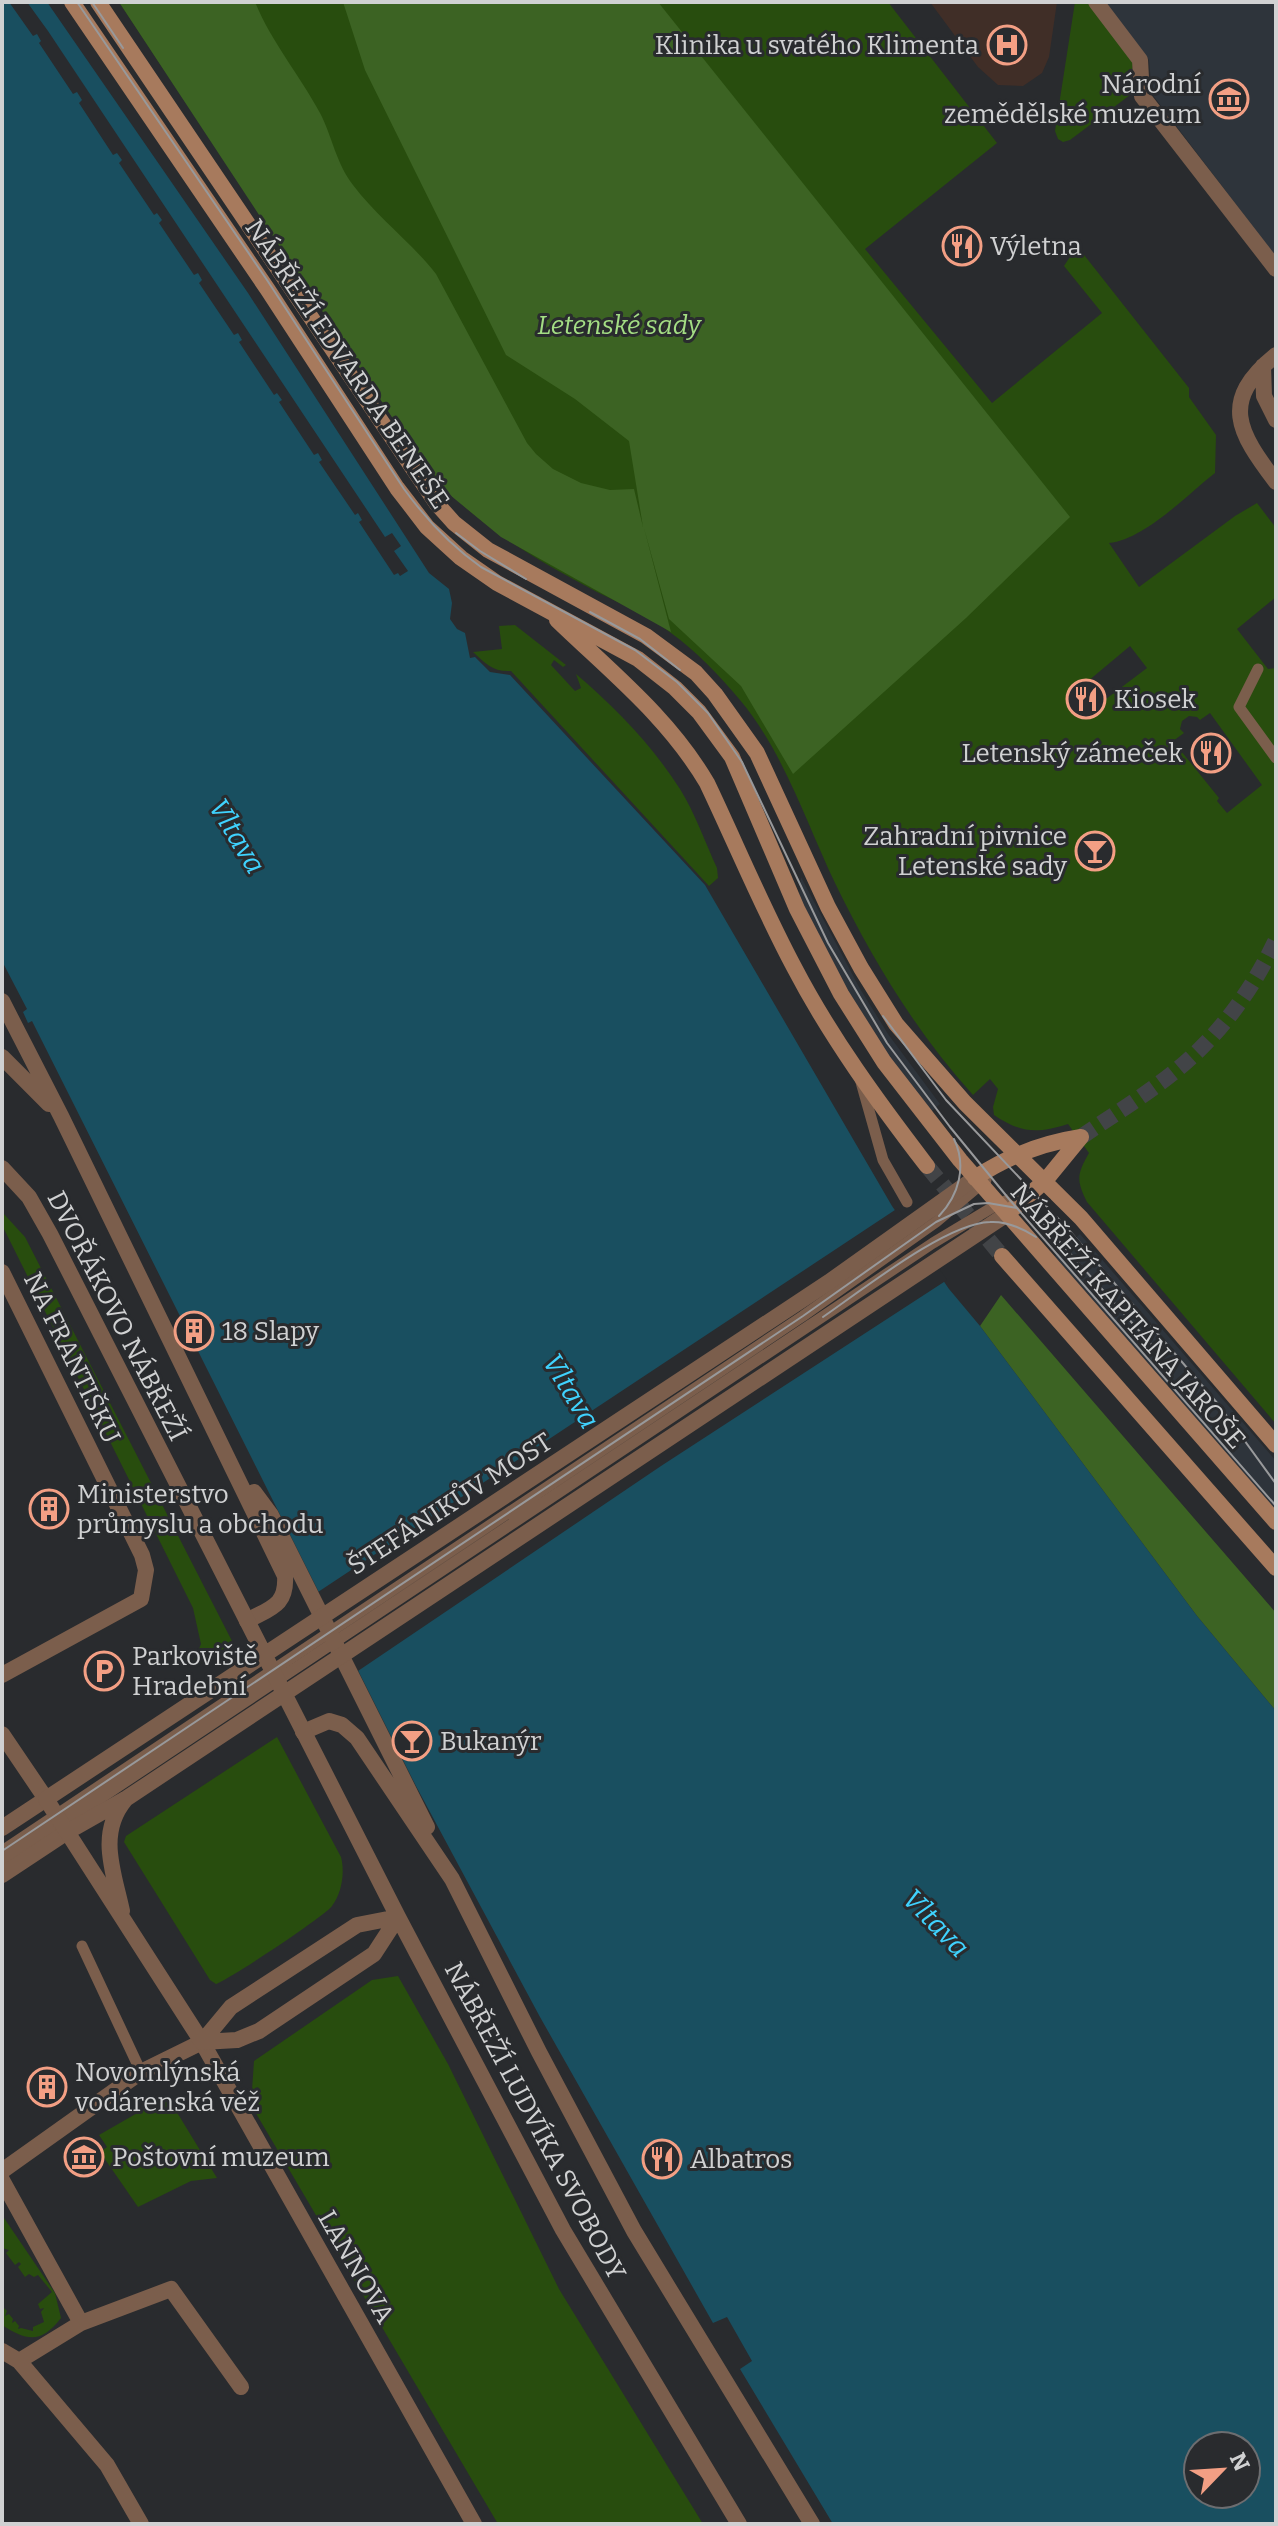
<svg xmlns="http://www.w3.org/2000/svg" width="1278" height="2526" viewBox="0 0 1278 2526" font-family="Bitter,serif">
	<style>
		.built { fill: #2e343b }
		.medical { fill: #402e27 }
		.green { fill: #284d0e; fill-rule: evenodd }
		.forest { fill: #3c6323 }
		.water { fill: #194f60; fill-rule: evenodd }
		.pier { fill: #292b2e }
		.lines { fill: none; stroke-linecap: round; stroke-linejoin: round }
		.secondary-tunnel { stroke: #424447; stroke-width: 16; stroke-dasharray: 16 8; stroke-linecap: butt }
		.service { stroke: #7b5e4c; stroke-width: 11 }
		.pedestrian { stroke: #7b5e4c; stroke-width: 16 }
		.minor { stroke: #7b5e4c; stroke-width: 16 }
		.tertiary { stroke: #7b5e4c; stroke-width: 16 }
		.secondary { stroke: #a77a5d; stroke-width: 16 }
		.tram { stroke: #98999b; stroke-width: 2 }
		.labels { text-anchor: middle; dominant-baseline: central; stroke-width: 6; stroke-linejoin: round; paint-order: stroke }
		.poi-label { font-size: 26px; fill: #d0d1d2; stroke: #292b2e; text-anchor: start }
		.park-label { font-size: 26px; font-style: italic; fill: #a4de84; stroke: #292b2e }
		.street-label { font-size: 26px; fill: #d0d1d2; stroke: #292b2e }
		.water-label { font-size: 28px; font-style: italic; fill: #3fd2fe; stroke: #292b2e }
	</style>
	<rect width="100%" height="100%" fill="#292b2e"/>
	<path class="built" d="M1105 2H1276V257L1152 94 1149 60Z
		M801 877 859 987 888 1034 940 1104 931 1112 890 1058 846 989 799 897Z
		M1080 1234 1276 1461V1516L1052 1259Z"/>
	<path class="medical" d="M930 2H1057L1049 57 1042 73 1023 86 998 85 978 67Z"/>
	<path class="green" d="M119 2H888L997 143 865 249 992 403 1102 313 1064 266 1077 246 1189 388V397L1216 435 1215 473C1188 494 1144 540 1109 543L1139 587 1235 516 1257 503 1276 528V597L1237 629 1268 669 1276 668V1424L1087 1202C1076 1180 1077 1174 1089 1153L1068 1124C1036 1134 1021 1133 994 1115L993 1107 998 1089 990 1079 973 1095C916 1032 872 959 835 883 806 822 784 753 740 700 720 676 696 651 671 633 649 616 621 604 597 592 535 559 477 526 431 473ZM1130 646 1147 668 1090 711 1075 692ZM1210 713 1262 785 1227 813 1217 801 1219 798 1173 741 1184 733 1180 729 1182 721 1189 716 1197 717 1200 720Z
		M1075 2H1088L1133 62 1130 95 1070 140 1063 142 1058 139 1055 131Z
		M515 625 566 665 563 667 554 660 551 665 575 691 581 688 576 674C616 708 651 744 680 789 695 813 705 842 717 868L718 878 709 886 511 671C493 672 486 664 473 652L502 649 499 626Z
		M3 1213 25 1237 233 1643 195 1667H191L201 1644 193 1608 2 1225Z
		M277 1737 341 1857C345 1872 342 1893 332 1906 325 1916 230 1979 216 1984L210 1980 124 1842 126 1836Z
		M398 1976 448 2064 559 2289 703 2524H498L251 2105 254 2061 372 1980Z
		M167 2096 217 2178 191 2181 138 2207 100 2152 107 2147 99 2135Z
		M2 2215 55 2293 61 2318C41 2344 27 2341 2 2325L3 2307 7 2311 5 2316 9 2314 13 2319 12 2323 15 2321 19 2326 18 2329 21 2328 33 2331V2327L44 2322 41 2312 44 2308 40 2309 38 2304 52 2292 38 2275 34 2277 29 2274 25 2277 18 2267 21 2264 19 2262 15 2265 6 2253 9 2250 2 2248Z"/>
	<path class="forest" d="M119 2H255C272 43 299 74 320 113 332 136 336 163 353 185 377 217 411 242 436 274L527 443 536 454 553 469 581 483 610 490 634 489 643 527 629 441 575 399 506 355 365 70 343 2H658L1070 517 966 618 793 774 741 686 669 619 644 528 671 632 501 537 450 495 407 440Z
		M1001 1295 1276 1613V1711L1197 1616 980 1326Z"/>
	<path class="water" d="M2 2H47L248 293 429 573 449 589 452 603 450 619 457 629 465 633 470 658 475 657 490 672 510 675 705 885 892 1206 949 1289 980 1326 1197 1616 1276 1711V2524H833L740 2369 752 2361 727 2317 713 2323 540 2017 416 1786 197 1349 194 1350 188 1340 191 1338 32 1021 28 1023 23 1012 27 1009 2 961ZM1198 2446H1246V2494H1198Z"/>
	<path class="pier" d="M9 2H27L48 31 385 537 392 533 401 546 394 551 408 571 400 576 398 573 394 575 359 522 362 520 358 513 355 515 319 462 322 460 318 453 314 455 279 402 282 400 277 393 274 395 239 342 242 340 238 333 234 335 199 283 202 280 198 273 194 275 159 223 162 220 157 213 154 215 119 163 122 160 117 153 113 155 79 103 82 100 77 92 73 94 39 43 41 41 37 34 33 36Z
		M898 1208 947 1280 661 1466 355 1673 315 1594Z"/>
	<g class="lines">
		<path class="secondary-tunnel" d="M1081 1137C1116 1113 1154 1090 1186 1062 1225 1028 1254 986 1276 940
			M927 1166 1002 1256"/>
		<path class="service" d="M1258 669 1239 707 1276 758
			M861 1082 883 1160 907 1202
			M2 1851 803 1316 936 1222 986 1180
			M2 1864 933 1243 998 1204 1027 1192
			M82 1946 141 2072"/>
		<path class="pedestrian" d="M2 1001 61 1116 285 1576C287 1606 270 1608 247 1621
			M2 1057 49 1104
			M254 1492 271 1515 427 1827
			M303 1732 329 1721 342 1725 357 1738 452 1879 539 2052 634 2231 812 2524"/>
		<path class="minor" d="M1096 2 1140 60 1142 96 1276 269
			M1276 355C1219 401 1238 432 1276 482
			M1263 366 1264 396 1276 420
			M2 1272 142 1555 146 1570 141 1599 2 1675
			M2 1734 46 1799 2 1828
			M2 1875 67 1832
			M2 2171 141 2072 202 2042 474 2524
			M2 2180 81 2323
			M2 2351 19 2361 107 2465 141 2524
			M19 2361 81 2323 171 2289 241 2387"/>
		<path class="tertiary" d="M2 1168 29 1197 50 1234 398 1917 563 2230 739 2524
			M67 1832 127 1798 1007 1214
			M122 1911C114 1873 97 1834 125 1800
			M202 2042 46 1799 829 1282 975 1178
			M202 2042 237 2040 259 2031 374 1954 398 1917
			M202 2042 231 2007 357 1925 398 1917"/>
		<path class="secondary" d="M72 2 268 290 397 488 427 527 461 558 497 583 638 659 675 688 699 712 732 757 797 909 841 994 884 1062 960 1160 1276 1522
			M98 2 437 504 454 523 488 550 646 636 696 673 715 694 757 753 828 907 861 968 896 1024 965 1103 1081 1218 1276 1445
			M557 620C612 673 668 717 707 783 736 844 762 907 794 967 831 1038 878 1102 927 1166
			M975 1178C1008 1156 1042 1143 1081 1137
			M1007 1214 1045 1181 1081 1137
			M1002 1256 1276 1568"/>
		<path class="tram" d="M77 2 267 280 404 489C426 519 451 546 481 567L635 650 677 682 708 713 742 762 828 943 887 1043 950 1127 1009 1199 1276 1506
			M92 2 123 48
			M456 533 480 551 526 579
			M590 612 640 639 680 670
			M883 1016 946 1100 1068 1229 1218 1404 1276 1484
			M939 1216C959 1195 967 1166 954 1139
			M1042 1222 1159 1353
			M823 1317C861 1291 946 1223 990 1222 1007 1221 1022 1228 1036 1237
			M2 1851 803 1316 936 1222 974 1204 988 1203 1017 1208"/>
	</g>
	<defs>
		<g id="hospital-ring" transform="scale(2)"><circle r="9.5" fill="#292b2e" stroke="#f39f84" stroke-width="1.5"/><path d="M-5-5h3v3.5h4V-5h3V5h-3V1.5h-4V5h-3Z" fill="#f39f84"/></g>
		<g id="museum-ring" transform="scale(2)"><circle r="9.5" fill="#292b2e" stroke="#f39f84" stroke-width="1.5"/><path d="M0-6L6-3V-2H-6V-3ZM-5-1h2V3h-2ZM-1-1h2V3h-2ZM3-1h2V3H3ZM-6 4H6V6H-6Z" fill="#f39f84"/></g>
		<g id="restaurant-ring" transform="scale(2)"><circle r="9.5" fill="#292b2e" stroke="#f39f84" stroke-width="1.5"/><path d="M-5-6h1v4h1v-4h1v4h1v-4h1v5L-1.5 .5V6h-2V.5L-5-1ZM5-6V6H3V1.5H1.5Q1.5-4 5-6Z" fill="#f39f84"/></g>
		<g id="bar-ring" transform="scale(2)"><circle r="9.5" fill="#292b2e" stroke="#f39f84" stroke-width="1.5"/><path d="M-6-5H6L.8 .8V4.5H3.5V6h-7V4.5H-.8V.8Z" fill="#f39f84"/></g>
		<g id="building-ring" transform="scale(2)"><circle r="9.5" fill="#292b2e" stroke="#f39f84" stroke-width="1.5"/><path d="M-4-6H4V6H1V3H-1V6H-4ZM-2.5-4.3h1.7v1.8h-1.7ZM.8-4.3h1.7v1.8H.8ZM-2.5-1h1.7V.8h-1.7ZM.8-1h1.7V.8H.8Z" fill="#f39f84"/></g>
		<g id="parking-ring" transform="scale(2)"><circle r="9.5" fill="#292b2e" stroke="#f39f84" stroke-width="1.5"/><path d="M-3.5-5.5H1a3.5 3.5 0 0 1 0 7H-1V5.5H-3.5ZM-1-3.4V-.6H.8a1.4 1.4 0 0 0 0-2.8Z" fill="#f39f84"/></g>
	</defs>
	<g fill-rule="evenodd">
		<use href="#hospital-ring" x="1007" y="45"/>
		<use href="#museum-ring" x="1229" y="99"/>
		<use href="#restaurant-ring" x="962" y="246"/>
		<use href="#restaurant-ring" x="1086" y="699"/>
		<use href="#restaurant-ring" x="1211" y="753"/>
		<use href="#bar-ring" x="1095" y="851"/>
		<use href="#building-ring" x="194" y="1331"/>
		<use href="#building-ring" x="49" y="1509"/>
		<use href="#parking-ring" x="104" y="1671"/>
		<use href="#bar-ring" x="412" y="1741"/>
		<use href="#building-ring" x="47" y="2087"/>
		<use href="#museum-ring" x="84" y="2157"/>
		<use href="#restaurant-ring" x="662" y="2159"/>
	</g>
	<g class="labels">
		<g class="poi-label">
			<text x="979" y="45" text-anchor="end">Klinika u svatého Klimenta</text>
			<text x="1201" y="84" text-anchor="end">Národní<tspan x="1201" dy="30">zemědělské muzeum</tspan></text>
			<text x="990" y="246">Výletna</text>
			<text x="1114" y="699">Kiosek</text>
			<text x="1183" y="753" text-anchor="end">Letenský zámeček</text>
			<text x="1067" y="836" text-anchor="end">Zahradní pivnice<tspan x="1067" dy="30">Letenské sady</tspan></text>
			<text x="222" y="1331">18 Slapy</text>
			<text x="77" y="1494">Ministerstvo<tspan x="77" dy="30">průmyslu a obchodu</tspan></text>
			<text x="132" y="1656">Parkoviště<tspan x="132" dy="30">Hradební</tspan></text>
			<text x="440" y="1741">Bukanýr</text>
			<text x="75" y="2072">Novomlýnská<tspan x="75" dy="30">vodárenská věž</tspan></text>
			<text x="112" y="2157">Poštovní muzeum</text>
			<text x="690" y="2159">Albatros</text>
		</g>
		<g class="park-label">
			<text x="619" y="325">Letenské sady</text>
		</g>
		<g class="street-label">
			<text transform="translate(347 364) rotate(56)">NÁBŘEŽÍ EDVARDA BENEŠE</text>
			<text transform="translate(117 1316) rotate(63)">DVOŘÁKOVO NÁBŘEŽÍ</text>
			<text transform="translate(1128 1316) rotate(49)">NÁBŘEŽÍ KAPITÁNA JAROŠE</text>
			<text transform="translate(72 1358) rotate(64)">NA FRANTIŠKU</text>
			<text transform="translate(450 1504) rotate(-33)">ŠTEFÁNIKŮV MOST</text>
			<text transform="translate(535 2121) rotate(62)">NÁBŘEŽÍ LUDVÍKA SVOBODY</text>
			<text transform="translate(356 2267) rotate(60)">LANNOVA</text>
		</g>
		<g class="water-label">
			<text transform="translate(237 836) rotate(59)">Vltava</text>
			<text transform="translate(571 1391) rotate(59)">Vltava</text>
			<text transform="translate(936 1923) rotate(46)">Vltava</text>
		</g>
	</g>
	<rect width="1278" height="2526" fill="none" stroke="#d0d1d2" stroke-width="8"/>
	<g transform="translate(1222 2470) rotate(65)"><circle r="38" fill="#292b2e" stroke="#6c6d70" stroke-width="2"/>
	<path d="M0-6L14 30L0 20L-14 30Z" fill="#f39f84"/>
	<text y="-12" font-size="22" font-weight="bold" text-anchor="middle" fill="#d0d1d2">N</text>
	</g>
</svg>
